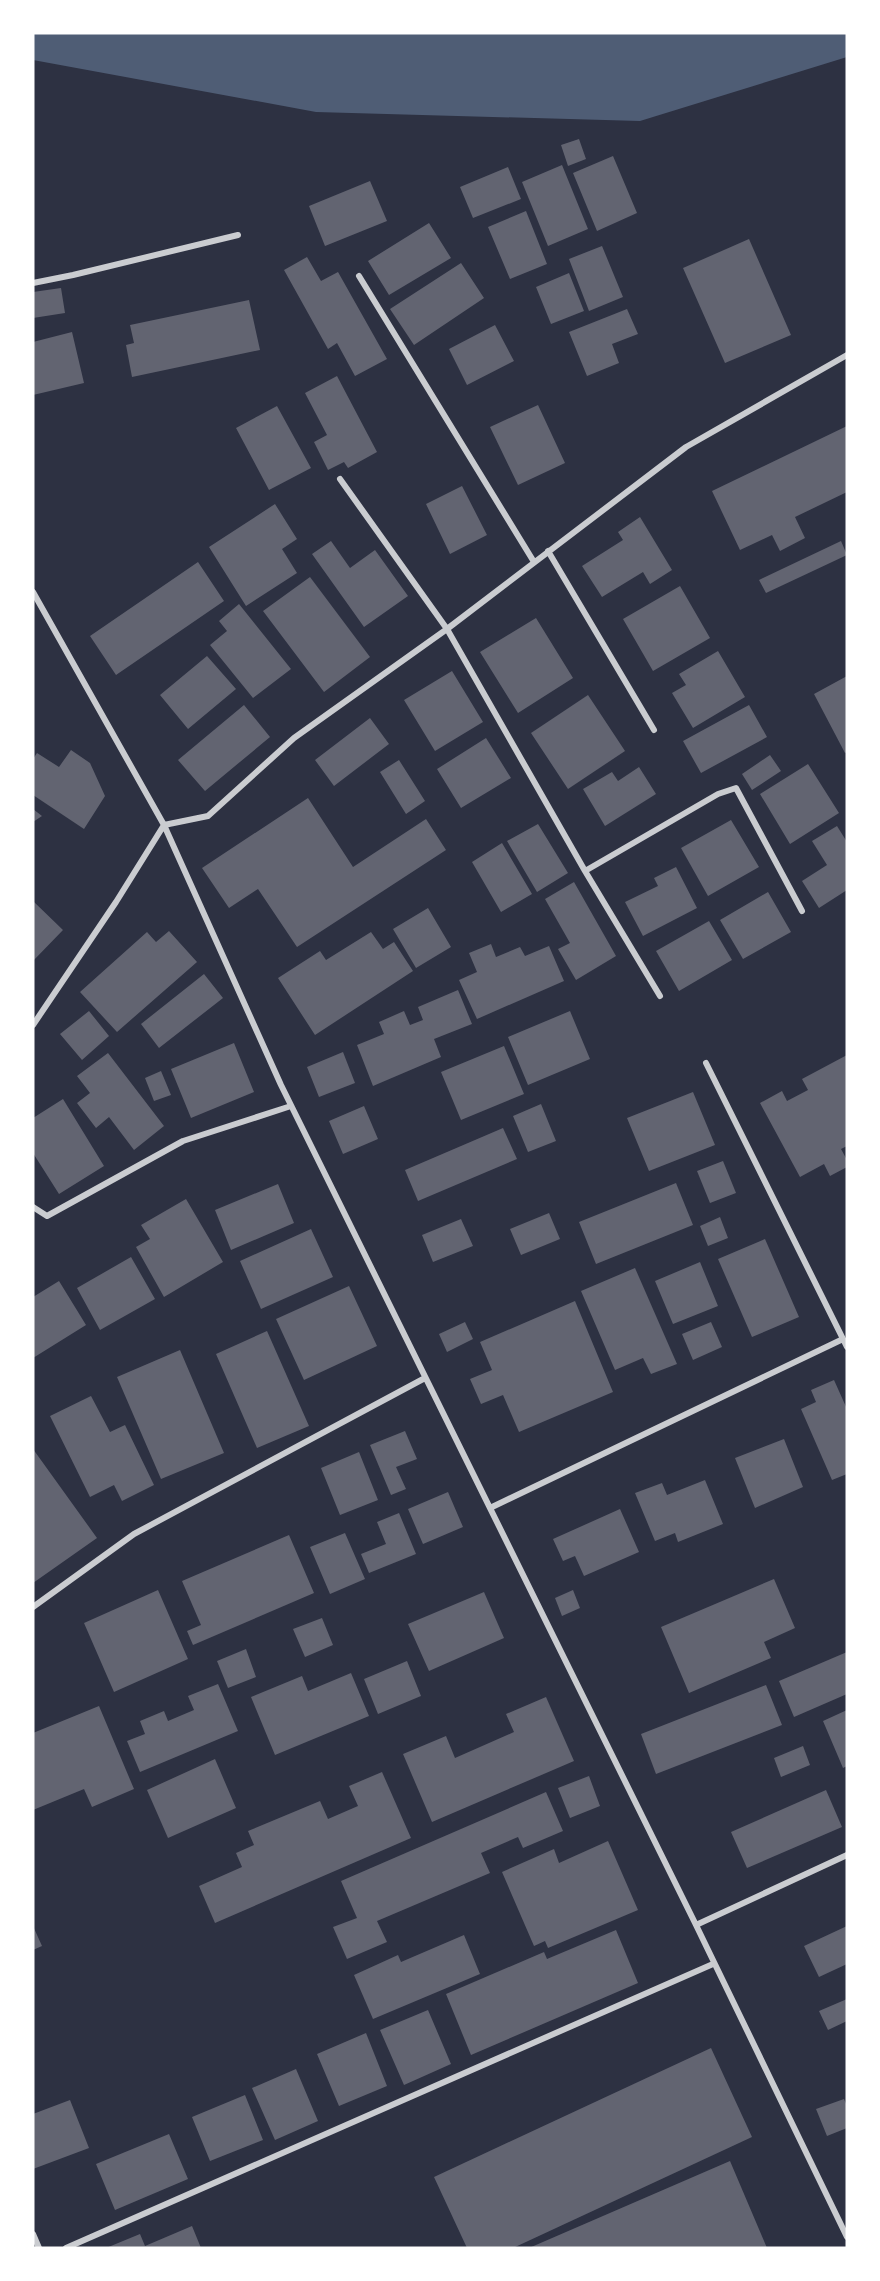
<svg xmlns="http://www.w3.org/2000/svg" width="880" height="2281" viewBox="0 0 880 2281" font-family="Jost,sans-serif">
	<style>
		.water { fill: #4f5d75 }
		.building { fill: #626471 }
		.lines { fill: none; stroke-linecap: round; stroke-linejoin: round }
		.minor { stroke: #caccd0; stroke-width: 6 }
	</style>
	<rect width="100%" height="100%" fill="#2d3142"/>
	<path class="water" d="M33 33H847V57L640 121 316 112 33 60Z"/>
	<path class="building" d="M579 139 586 159 568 166 561 145Z
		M613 156 637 213 597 231 573 173Z
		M562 165 588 229 548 246 522 182Z
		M508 167 521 199 473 218 460 187Z
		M370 181 387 221 325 246 309 206Z
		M526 211 547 264 510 279 488 227Z
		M429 223 451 258 389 295 368 261Z
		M749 239 791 335 725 363 683 268Z
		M602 246 623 297 589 311 569 259Z
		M307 257 321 281 338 272 387 359 355 376 337 343 328 349 284 270Z
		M461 263 484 298 414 345 390 309Z
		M569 273 584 311 551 324 536 287Z
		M61 288 65 313 33 318V292Z
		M249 300 260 350 132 377 126 345 134 343 130 325Z
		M627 309 638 334 612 344 619 363 587 376 569 332Z
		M495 325 514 361 467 385 449 349Z
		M72 332 84 383 33 395V342Z
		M337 376 377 452 348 468 344 462 328 470 314 442 327 435 305 393Z
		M538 405 565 463 518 485 490 427Z
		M277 406 311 468 269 490 236 428Z
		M847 426V492L795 517 805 538 780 551 772 535 740 550 712 491Z
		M462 486 487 535 450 554 426 504Z
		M275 504 297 539 282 549 297 573 246 606 209 547Z
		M640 517 672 570 650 584 643 572 602 597 582 566 623 540 618 532Z
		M331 541 350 568 375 550 408 596 364 627 312 554Z
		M841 541 847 555 766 593 759 580Z
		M198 562 224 601 116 675 90 636Z
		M310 577 370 657 324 692 263 611Z
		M680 586 710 638 653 671 623 619Z
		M239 604 291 669 253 698 210 645 227 631 219 621Z
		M536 618 573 678 518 713 480 652Z
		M718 651 745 697 693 728 672 693 686 685 679 674Z
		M207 656 236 689 188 729 160 695Z
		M452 671 483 722 435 751 404 700Z
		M847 676V752L845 753 814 694Z
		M588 695 625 751 568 789 531 733Z
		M244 705 270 737 205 791 178 760Z
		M749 705 767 737 701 773 683 741Z
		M370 718 389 744 334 786 315 760Z
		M486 738 511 778 461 808 437 769Z
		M71 750 90 763 105 796 84 829 33 795V759L37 753 59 767Z
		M770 755 781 771 752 790 742 774Z
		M399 760 425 801 406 814 380 772Z
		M808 764 839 813 790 844 760 794Z
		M639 767 656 794 605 826 583 789 612 772 618 781Z
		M308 798 353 867 426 819 446 850 297 947 258 889 229 908 202 868Z
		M33 809 42 816 33 822Z
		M731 820 759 867 708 896 681 848Z
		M538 824 568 873 537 892 507 841Z
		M837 826 847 842V890L819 908 802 881 827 865 812 841Z
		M502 843 532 894 501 912 472 862Z
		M676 867 697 908 643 936 625 902 658 886 654 878Z
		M574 882 616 956 576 980 558 949 570 943 545 899Z
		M768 892 791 932 743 959 720 920Z
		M33 901 63 930 33 961Z
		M428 908 451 947 416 968 393 929Z
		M709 921 732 960 679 991 656 951Z
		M169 931 197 962 117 1032 80 992 147 932 156 942Z
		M371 932 383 949 394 942 413 971 315 1035 278 978 320 951 326 960Z
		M491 944 496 957 520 947 525 956 549 946 564 981 477 1019 459 980 477 972 469 953Z
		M204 974 223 998 159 1048 141 1024Z
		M458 990 472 1024 434 1039 441 1057 373 1086 357 1045 384 1034 379 1022 404 1011 410 1025 423 1020 418 1007Z
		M89 1011 109 1036 82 1060 60 1034Z
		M570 1011 590 1059 528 1085 508 1037Z
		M234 1043 254 1092 191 1118 171 1069Z
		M504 1046 524 1094 461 1120 441 1072Z
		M343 1052 355 1083 319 1097 307 1067Z
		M108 1053 164 1126 134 1150 109 1117 96 1128 77 1103 90 1093 77 1076Z
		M847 1055V1146L841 1149 847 1160V1167L830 1176 824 1164 800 1177 760 1103 782 1091 787 1101 808 1090 802 1079Z
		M161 1071 171 1095 154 1101 145 1078Z
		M693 1092 715 1145 649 1171 627 1118Z
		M63 1099 104 1166 59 1194 33 1153V1118Z
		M541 1104 556 1141 528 1152 513 1116Z
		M364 1106 378 1139 343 1154 329 1121Z
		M503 1128 517 1159 418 1201 405 1170Z
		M723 1161 736 1193 710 1203 697 1171Z
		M676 1183 693 1225 596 1264 579 1222Z
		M278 1184 294 1223 231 1250 215 1210Z
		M186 1199 223 1262 164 1297 136 1247 150 1239 141 1225Z
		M549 1213 560 1239 521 1255 510 1229Z
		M720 1217 728 1238 708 1246 700 1226Z
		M461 1219 473 1246 433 1262 422 1235Z
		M311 1229 333 1277 261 1309 240 1261Z
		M765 1239 799 1317 752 1337 718 1259Z
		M131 1257 155 1299 100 1330 77 1288Z
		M700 1262 718 1306 673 1324 655 1281Z
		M635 1268 677 1364 651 1374 643 1358 615 1370 581 1291Z
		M59 1281 86 1325 33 1358V1297Z
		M349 1286 377 1346 304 1380 276 1319Z
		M575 1301 613 1392 519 1432 503 1395 481 1404 470 1379 492 1370 480 1342Z
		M465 1322 473 1339 447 1352 439 1334Z
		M711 1322 722 1347 693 1360 682 1334Z
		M267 1331 309 1426 257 1448 216 1354Z
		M180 1350 224 1453 161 1479 117 1377Z
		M834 1380 847 1409V1474L832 1480 801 1409 816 1402 811 1390Z
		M91 1396 110 1432 125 1425 154 1485 122 1501 114 1485 90 1497 50 1416Z
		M405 1431 417 1459 396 1467 406 1489 391 1495 370 1445Z
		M784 1439 803 1487 755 1508 735 1458Z
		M33 1449 97 1538 33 1583Z
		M359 1452 378 1500 340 1515 321 1468Z
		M705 1480 723 1524 678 1542 675 1533 655 1541 635 1493 662 1483 667 1495Z
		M448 1492 463 1527 423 1544 408 1509Z
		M620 1509 639 1552 584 1576 575 1556 563 1561 553 1539Z
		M399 1513 416 1554 369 1573 361 1554 386 1544 377 1522Z
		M345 1533 365 1579 330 1594 310 1547Z
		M289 1535 314 1593 193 1645 187 1631 201 1625 182 1581Z
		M774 1579 795 1628 764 1642 771 1658 689 1693 661 1627Z
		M158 1590 188 1659 114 1692 84 1623Z
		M573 1590 580 1608 562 1616 555 1598Z
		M484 1592 504 1638 429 1671 408 1624Z
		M322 1618 333 1645 305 1657 293 1629Z
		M246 1649 256 1677 228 1688 217 1661Z
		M847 1652V1694L794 1717 779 1681Z
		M407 1661 421 1696 378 1714 364 1679Z
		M351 1673 369 1716 275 1755 251 1697 302 1676 308 1691Z
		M218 1684 238 1731 140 1772 127 1741 145 1734 140 1721 164 1711 168 1721 194 1710 188 1696Z
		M766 1685 782 1725 656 1774 641 1734Z
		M546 1697 574 1761 432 1822 403 1754 446 1736 455 1758 514 1732 506 1714Z
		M99 1706 134 1789 92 1807 84 1789 33 1810V1733Z
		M847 1710V1766L843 1768 823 1721Z
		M803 1746 810 1765 781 1777 774 1758Z
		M215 1759 236 1808 168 1838 147 1790Z
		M382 1772 411 1838 215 1923 199 1886 242 1867 236 1853 254 1845 248 1831 320 1801 328 1819 358 1806 349 1786Z
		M589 1776 600 1806 570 1818 558 1788Z
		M826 1790 842 1827 747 1868 731 1832Z
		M546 1792 563 1831 523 1848 518 1837 481 1853 490 1873 377 1921 387 1942 347 1959 333 1927 357 1918 341 1881Z
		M608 1841 638 1910 548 1948 545 1941 534 1946 502 1872 554 1849 559 1863Z
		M33 1926 42 1946 33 1950Z
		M847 1926V1964L819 1977 804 1946Z
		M616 1930 638 1983 471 2055 446 1994 544 1952 547 1959Z
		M464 1935 480 1974 373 2019 354 1975 398 1955 401 1962Z
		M847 1999V2021L828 2030 819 2011Z
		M428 2010 451 2064 404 2085 380 2030Z
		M366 2033 387 2086 339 2106 317 2054Z
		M711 2048 752 2137 513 2248H467L434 2177Z
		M296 2069 318 2121 275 2140 252 2088Z
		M245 2095 263 2140 210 2161 192 2117Z
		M844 2099 847 2106V2128L827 2136 816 2109Z
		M70 2100 89 2148 33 2169V2114Z
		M169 2134 188 2179 115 2210 96 2164Z
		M730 2161 767 2248H529Z
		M192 2226 201 2248H106L140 2234 145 2246Z"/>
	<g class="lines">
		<path class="minor" d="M359 276 534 562
			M33 283 73 275 238 235
			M340 479 447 629 585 871 718 794 736 788 802 911
			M548 551 654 730
			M33 592 164 825 281 1085 696 1925 847 2237
			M585 871 660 996
			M33 1025 116 902 164 825 208 816 294 738 447 629 686 447 847 355
			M706 1063 847 1347
			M33 1207 47 1216 183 1141 291 1106
			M490 1508 843 1339
			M33 1607 134 1534 425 1378
			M696 1925 847 1855
			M33 2234 39 2248
			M66 2248 713 1964"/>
	</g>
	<rect width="880" height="2281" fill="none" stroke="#ffffff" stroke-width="69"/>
</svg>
